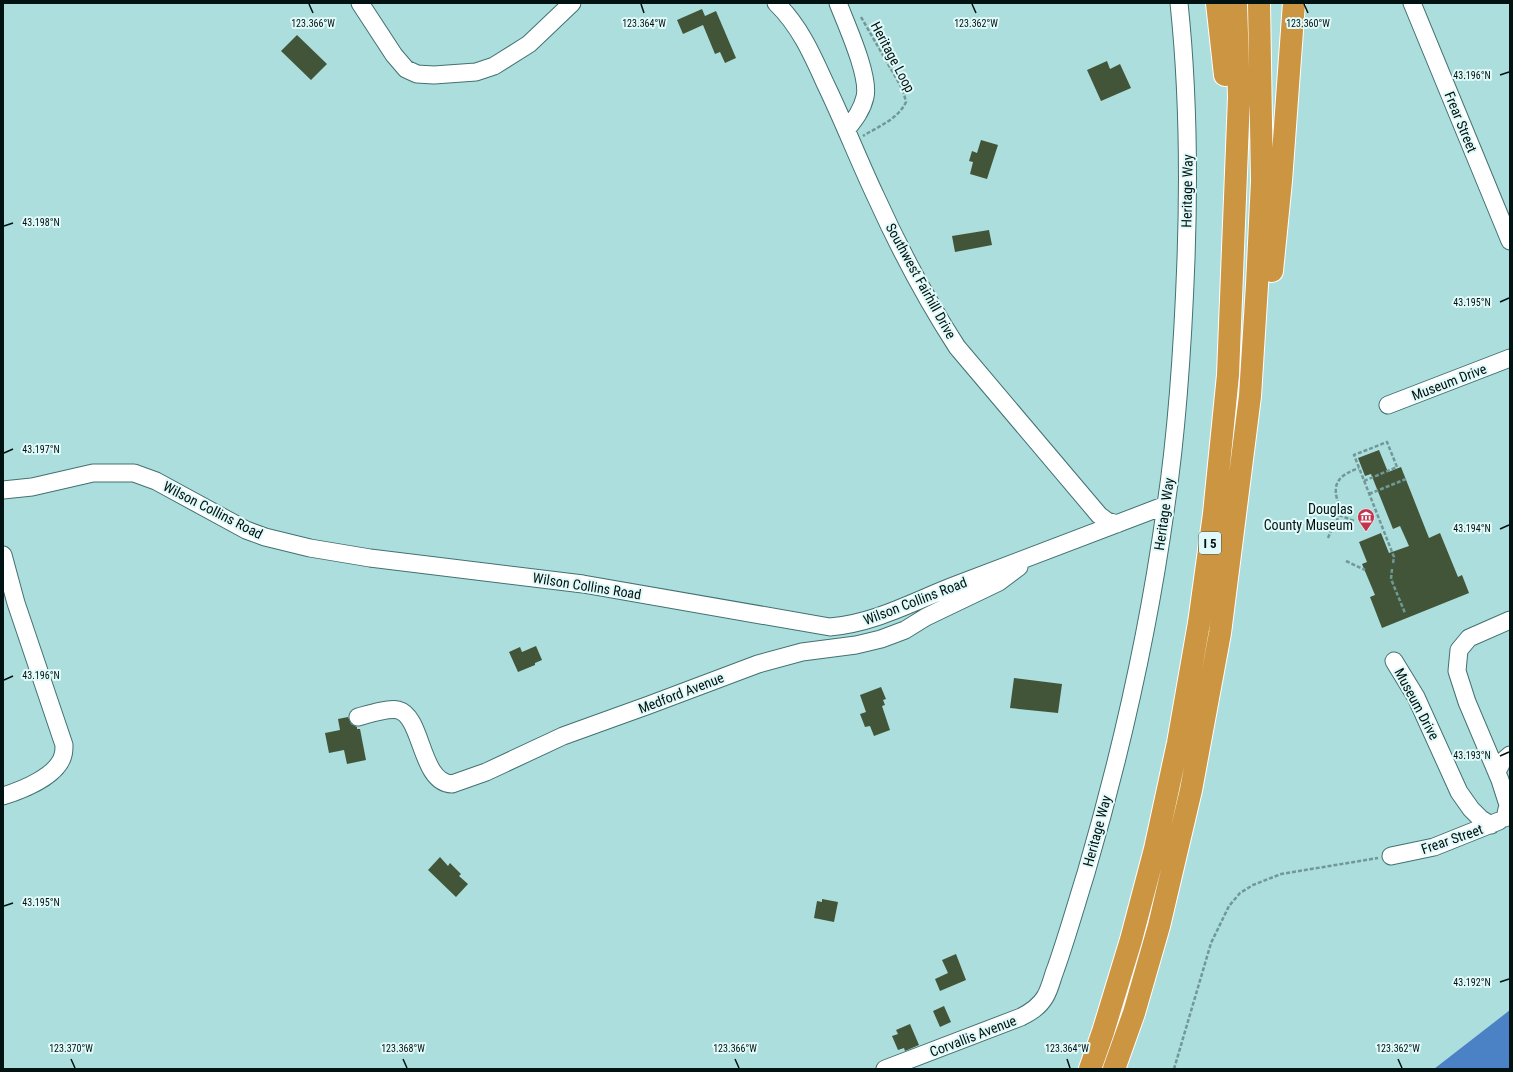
<svg xmlns="http://www.w3.org/2000/svg" width="1513" height="1072" viewBox="0 0 1513 1072" font-family="'Roboto Condensed',sans-serif">
	<style>
		.water { fill: #4b82c6 }
		.building { fill: #425538 }
		.lines { fill: none; stroke-linecap: round; stroke-linejoin: round }
		.minor-casing { stroke: #427171; stroke-width: 19 }
		.highway-casing { stroke: #fff; stroke-width: 24 }
		.path { stroke: #719897; stroke-width: 2.5; stroke-dasharray: 4 2; stroke-linecap: butt }
		.minor { stroke: #fff; stroke-width: 17 }
		.highway { stroke: #cc9542; stroke-width: 22 }
		.ticks { fill: none; stroke: #011212; stroke-width: 1.5 }
		.labels { text-anchor: middle; dominant-baseline: central; stroke-width: 4; stroke-linejoin: round; paint-order: stroke }
		.shield { fill: #e1faf9; stroke: #445857; stroke-width: 1 }
		.shield-label { font-size: 13px; font-weight: bold; fill: #011212 }
		.street-label { font-size: 14px; fill: #011212; stroke: #e1faf9 }
		.poi-label { font-size: 14px; fill: #011212; stroke: #e1faf9; text-anchor: end }
		.ticks-label { font-size: 10px; text-anchor: middle; fill: #011212; stroke: #e1faf9; stroke-width: 4; stroke-linejoin: round; paint-order: stroke }
	</style>
	<rect width="100%" height="100%" fill="#acdedd"/>
	<path class="water" d="M1510 1010V1069H1434Z"/>
	<path class="building" d="M702 9 705 16 716 11 736 58 725 63 720 52 715 54 703 25 683 34 677 20Z
		M297 35 327 64 311 80 281 51Z
		M1107 61 1110 69 1120 64 1131 88 1101 101 1087 70Z
		M981 140 998 145 987 179 970 174 973 162 969 161 972 151 977 153Z
		M989 230 992 245 955 252 952 236Z
		M1379 450 1388 472 1401 467 1429 538 1440 533 1458 577 1462 575 1469 593 1382 628 1370 597 1375 595 1362 564 1367 562 1359 542 1381 533 1389 553 1409 546 1400 526 1393 529 1371 474 1365 476 1358 458Z
		M536 646 542 660 535 663V665L518 672 509 652 520 647 522 652Z
		M1014 678 1062 684 1058 713 1010 708Z
		M881 687 886 699 883 700 885 705 882 706 890 730 874 736 870 726 865 727 860 714 866 712 860 695Z
		M348 717 351 724 357 727V729H360L366 760 347 764 344 750 329 753 325 733 340 730 338 719Z
		M440 857 448 866 450 863 461 874 459 876 468 884 456 897 428 870Z
		M822 899 838 902 834 922 814 918 817 901 822 902Z
		M956 954 966 980 940 991 935 979 948 973 942 960Z
		M944 1006 951 1022 940 1027 933 1011Z
		M910 1024 919 1045 905 1051 904 1048 898 1050 892 1036 898 1034 896 1030Z"/>
	<g class="lines">
		<g class="minor-casing">
			<path id="minor" d="M360 3 394 55 406 69 417 74 434 75 476 72 494 66 529 44 572 3
				M776 3C799 25 812 54 825 83 843 120 858 159 876 197 899 248 926 299 957 347L1099 515 1107 521 1117 524
				M838 3C846 24 870 76 865 97 862 110 855 119 847 129
				M1412 3 1510 241
				M1388 405 1510 358
				M3 490 32 487 93 473H134L156 481 246 530 265 537 310 548 370 558 583 584 830 627C876 623 914 601 956 585 1026 558 1096 531 1166 505
				M3 555 16 603 64 745C64 748 64 752 63 755 58 776 22 790 3 796
				M1394 661 1416 697 1459 792 1471 809 1481 819 1491 825
				M358 717C369 714 388 708 398 710 423 716 420 783 452 784L486 772 563 736 649 705 758 664 802 652 856 645 881 639 905 630 926 617 999 582 1019 567
				M1497 772 1502 762 1510 755
				M1505 818 1508 805 1500 780 1467 702 1457 671 1459 650 1469 638 1510 620
				M1391 856 1434 847 1499 821
				M885 1069 1021 1017C1031 1012 1039 1007 1045 997 1050 989 1052 978 1056 968 1067 937 1076 905 1086 873 1121 753 1149 629 1166 505 1178 424 1183 341 1186 259 1189 174 1188 88 1179 3"/>
		</g>
		<g class="highway-casing">
			<path id="highway" d="M1217 3 1225 75
				M1272 271 1281 181 1294 3
				M1090 1069 1103 1032 1131 940 1155 849 1178 743 1199 623 1214 514 1228 375 1239 97 1236 3
				M1114 1069 1134 1013 1159 926 1191 790 1220 633 1250 396 1257 285 1262 181 1259 3"/>
		</g>
		<path class="path" d="M861 17 903 90 906 102C898 119 879 126 863 136
			M1364 481 1397 467 1387 442 1354 455 1394 557 1393 563
			M1369 494 1406 479
			M1339 515 1354 521
			M1328 538C1331 530 1337 522 1339 515 1340 510 1338 504 1337 499 1332 480 1343 474 1359 468
			M1346 561 1365 570
			M1392 569 1391 579 1405 613
			M1174 1069 1211 943 1229 906 1240 893 1253 885 1281 874 1378 858"/>
		<use href="#minor" class="minor"/>
		<use href="#highway" class="highway"/>
	</g>
	<path class="ticks" d="M309 4 313 13M641 4 644 13M972 4 976 13M1304 4 1308 13M1500 75 1509 72M4 226 13 223M1500 302 1509 298M4 453 13 449M1500 529 1509 525M4 680 13 676M1500 756 1509 752M4 906 13 903M1500 982 1509 979M71 1059 75 1068M403 1059 407 1068M735 1059 739 1068M1067 1059 1070 1068M1398 1059 1402 1068"/>
	<defs>
		<g id="museum-pin" transform="scale(0.9)"><path d="M0 17L-7.5 6A9.5 9.5 0 1 1 7.5 6Z" fill="#c3334e" stroke="#e1faf9"/><path d="M0-6L6-3V-2H-6V-3ZM-5-1h2V3h-2ZM-1-1h2V3h-2ZM3-1h2V3H3ZM-6 4H6V6H-6Z" fill="#fff"/></g>
	</defs>
	<g fill-rule="evenodd">
		<use href="#museum-pin" x="1366" y="517"/>
	</g>
	<g class="labels">
		<rect class="shield" x="1199" y="532" width="22" height="22" rx="3"/>
		<g class="shield-label">
			<text x="1210" y="543">I 5</text>
		</g>
		<g class="street-label">
			<text transform="translate(893 57) rotate(62)">Heritage Loop</text>
			<text transform="translate(1461 122) rotate(68)">Frear Street</text>
			<text transform="translate(1187 191) rotate(-89)">Heritage Way</text>
			<text transform="translate(921 281) rotate(61)">Southwest Fairhill Drive</text>
			<text transform="translate(1449 382) rotate(-21)">Museum Drive</text>
			<text transform="translate(213 510) rotate(27)">Wilson Collins Road</text>
			<text transform="translate(1164 514) rotate(-82)">Heritage Way</text>
			<text transform="translate(587 586) rotate(9)">Wilson Collins Road</text>
			<text transform="translate(915 601) rotate(-21)">Wilson Collins Road</text>
			<text transform="translate(681 693) rotate(-21)">Medford Avenue</text>
			<text transform="translate(1417 704) rotate(62)">Museum Drive</text>
			<text transform="translate(1097 831) rotate(-75)">Heritage Way</text>
			<text transform="translate(1452 839) rotate(-19)">Frear Street</text>
			<text transform="translate(973 1036) rotate(-21)">Corvallis Avenue</text>
		</g>
		<g class="poi-label">
			<text x="1353" y="509">Douglas<tspan x="1353" dy="16">County Museum</tspan></text>
		</g>
	</g>
	<g class="ticks-label">
		<text x="313" y="27">123.366°W</text>
		<text x="644" y="27">123.364°W</text>
		<text x="976" y="27">123.362°W</text>
		<text x="1308" y="27">123.360°W</text>
		<text x="1472" y="79">43.196°N</text>
		<text x="41" y="226">43.198°N</text>
		<text x="1472" y="306">43.195°N</text>
		<text x="41" y="453">43.197°N</text>
		<text x="1472" y="532">43.194°N</text>
		<text x="41" y="679">43.196°N</text>
		<text x="1472" y="759">43.193°N</text>
		<text x="41" y="906">43.195°N</text>
		<text x="1472" y="986">43.192°N</text>
		<text x="71" y="1052">123.370°W</text>
		<text x="403" y="1052">123.368°W</text>
		<text x="735" y="1052">123.366°W</text>
		<text x="1067" y="1052">123.364°W</text>
		<text x="1398" y="1052">123.362°W</text>
	</g>
	<rect width="1513" height="1072" fill="none" stroke="#011212" stroke-width="8"/>
</svg>
